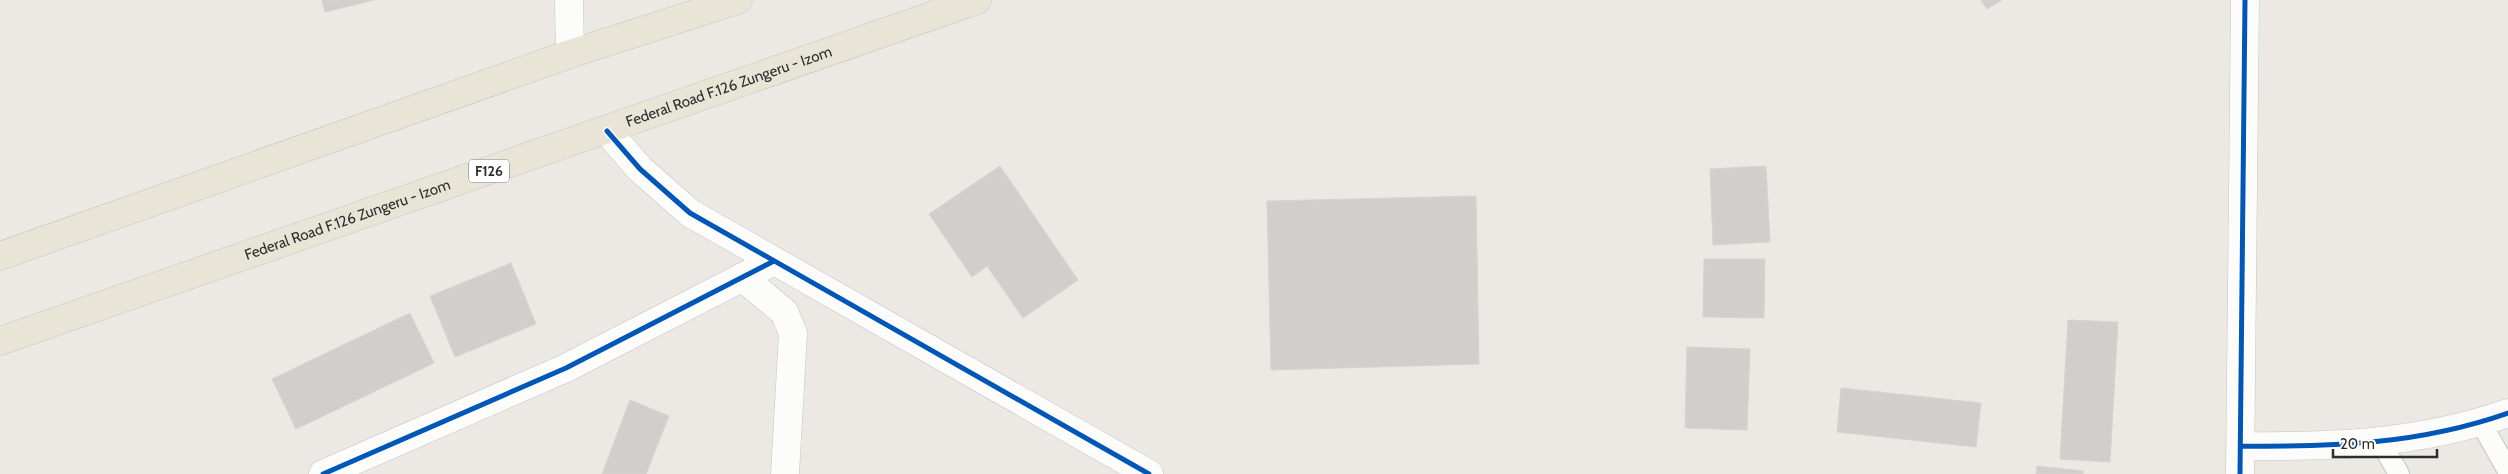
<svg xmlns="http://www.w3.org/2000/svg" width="2508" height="474" viewBox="0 0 2508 474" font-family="Cabin,sans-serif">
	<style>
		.building { fill: #d1cecb; stroke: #d7d4d0 }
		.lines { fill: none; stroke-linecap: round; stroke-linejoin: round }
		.service-casing { stroke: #c5c4c5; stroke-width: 22 }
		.minor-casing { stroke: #c5c4c5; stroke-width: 29 }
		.primary-casing { stroke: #c6c5c4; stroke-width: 29 }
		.service { stroke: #fcfcfb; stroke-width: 20 }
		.minor { stroke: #fcfcfb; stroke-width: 28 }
		.primary { stroke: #e8e4d6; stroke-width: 28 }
		.cycleway-casing { stroke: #fff; stroke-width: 8 }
		.cycleway { stroke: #0057b8; stroke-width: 5 }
		.labels { text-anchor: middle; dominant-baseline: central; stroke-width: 4.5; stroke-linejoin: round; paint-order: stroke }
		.shield { fill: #fff; stroke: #6d6d6d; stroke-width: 1 }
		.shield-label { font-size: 14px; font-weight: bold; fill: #2e2e2e }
		.street-label { font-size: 15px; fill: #2e2e2e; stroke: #fff }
	</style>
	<rect width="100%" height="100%" fill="#ece8e4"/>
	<path class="building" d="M322 0H374L325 12Z
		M1981 0H2002L1987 9Z
		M1000 166 1078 280 1023 318 987 266 972 277 929 214Z
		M1766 166 1770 242 1713 245 1710 169Z
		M1476 196 1479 364 1271 370 1267 201Z
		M1704 259H1765L1764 318 1703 317Z
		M511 263 536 324 455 357 430 296Z
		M410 313 434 363 296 429 272 379Z
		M2068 320 2118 322 2110 462 2060 459Z
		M1687 347 1750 349 1747 430 1685 428Z
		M1841 388 1981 403 1976 447 1837 432Z
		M630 400 669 416 646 474H602Z
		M2037 466 2083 471V474H2036Z"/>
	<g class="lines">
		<g class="service-casing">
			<path id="service" d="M2481 423 2508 471
				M2380 441 2399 474"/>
		</g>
		<g class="minor-casing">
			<path id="minor" d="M569 0 570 54
				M607 131 640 169 690 213 1149 474
				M742 277 784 312 793 333 785 474
				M2241 446C2333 447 2420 444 2508 413
				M323 474 566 368 774 261
				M2240 474 2245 0"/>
		</g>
		<g class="primary-casing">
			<g id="primary">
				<path d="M0 256 570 54 738 0"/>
				<path id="s1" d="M0 341 977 0"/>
			</g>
		</g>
		<use href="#service" class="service"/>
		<use href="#minor" class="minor"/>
		<use href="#primary" class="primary"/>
		<g class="cycleway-casing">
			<path id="cycleway" d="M607 131 640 169 690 213 1149 474
				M2241 446C2333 447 2420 444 2508 413
				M323 474 566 368 774 261
				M2240 474 2245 0"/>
		</g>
		<use href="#cycleway" class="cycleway"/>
	</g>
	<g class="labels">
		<rect class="shield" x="469" y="159.5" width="40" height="23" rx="4"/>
		<g class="shield-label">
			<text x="489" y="171">F126</text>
		</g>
		<g class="street-label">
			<text stroke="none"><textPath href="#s1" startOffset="772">Federal Road F.126 Zungeru - Izom</textPath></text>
			<text stroke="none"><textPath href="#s1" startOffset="368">Federal Road F.126 Zungeru - Izom</textPath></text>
		</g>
	</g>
	<path d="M2333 449v8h104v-8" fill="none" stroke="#2e2e2e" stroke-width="2.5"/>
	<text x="2340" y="449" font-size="15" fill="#2e2e2e" stroke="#ffffff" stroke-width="4" paint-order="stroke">20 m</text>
</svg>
